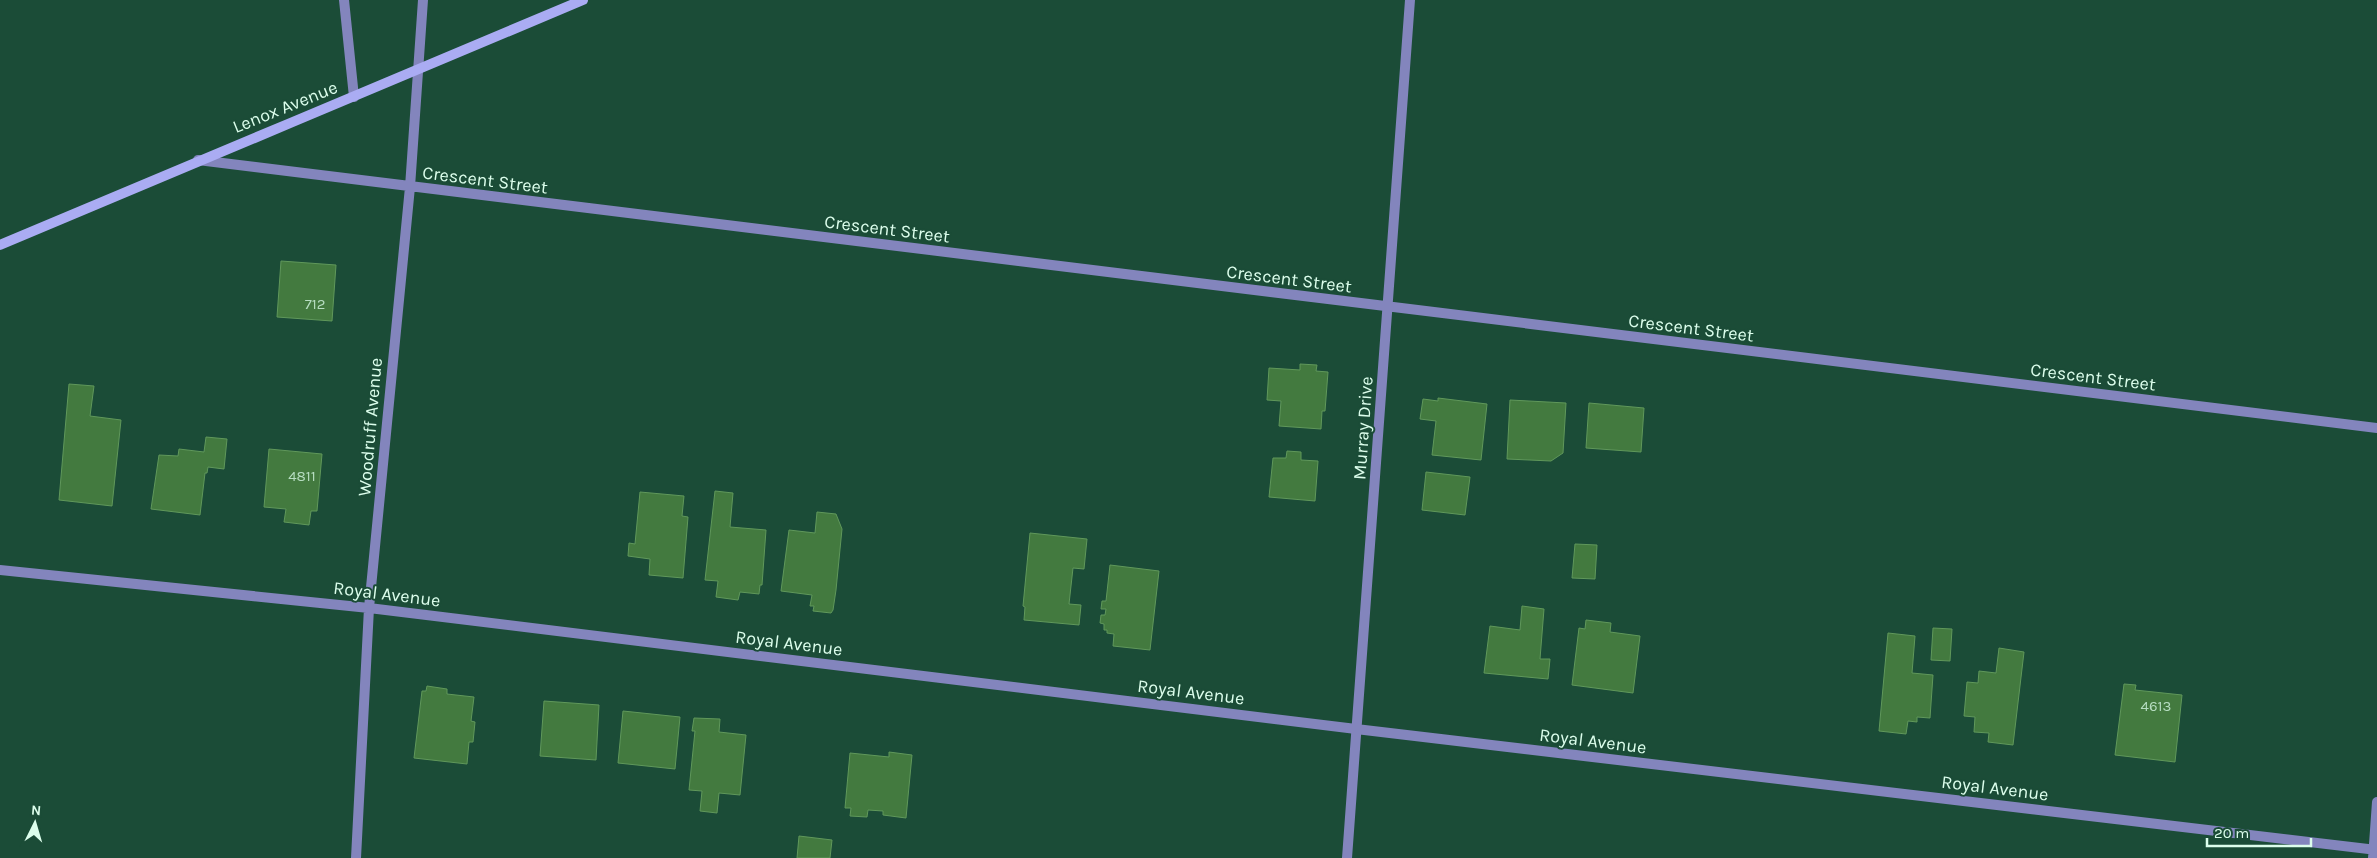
<svg xmlns="http://www.w3.org/2000/svg" width="2377" height="858" viewBox="0 0 2377 858" font-family="Karla,sans-serif">
	<style>
		.building { fill: #437a3f; stroke: #60985b }
		.lines { fill: none; stroke-linecap: round; stroke-linejoin: round }
		.service { stroke: #8385bd; stroke-width: 10 }
		.minor { stroke: #8385bd; stroke-width: 10 }
		.secondary { stroke: #aaacf3; stroke-width: 10 }
		.labels { text-anchor: middle; dominant-baseline: central; stroke-width: 4; stroke-linejoin: round; paint-order: stroke }
		.number-label { font-size: 15px; fill: #b6ddc1 }
		.street-label { font-size: 18px; fill: #dcfeec; stroke: #1b4c37 }
	</style>
	<rect width="100%" height="100%" fill="#1b4c37"/>
	<path class="building" d="M281 261 336 265 332 321 277 317Z
		M1300 364 1317 365 1316 371 1328 372 1325 411H1322L1321 429 1279 426 1281 401 1267 400 1269 368 1300 370Z
		M69 384 94 386 90 416 121 420 112 506 59 500Z
		M1438 398 1487 404 1481 460 1432 455 1436 421 1420 419 1423 399 1438 401Z
		M1510 400 1566 403 1563 453 1551 461 1507 459Z
		M1589 403 1644 408 1641 452 1586 448Z
		M206 437 227 439 224 469 208 467 207 473H205L200 515 151 509 159 455 178 456 179 449 204 452Z
		M269 449 322 454 317 511H311L309 525 284 522 286 509 264 507Z
		M1287 451 1301 452V460L1318 461 1315 501 1269 497 1273 458H1286Z
		M1426 472 1470 477 1465 515 1422 510Z
		M715 491 733 493 730 527 766 530 762 585H760L759 594 740 592 738 600 716 597 718 581 705 580Z
		M640 492 684 496 682 516 688 517 683 578 649 575 650 559 628 556 629 543 635 544Z
		M817 512 836 514 842 529 836 590 833 610 831 613 813 611 814 606H810L812 595 781 591 789 530 815 533Z
		M1030 533 1087 539 1084 569 1073 568 1069 604 1081 605 1079 625 1024 620 1025 607 1023 606Z
		M1575 544 1597 545 1595 579 1572 578Z
		M1110 565 1159 571 1150 650 1113 646 1114 634 1107 633V630H1104V624L1100 623 1101 615H1105L1106 609H1101L1102 601H1106Z
		M1522 606 1544 609 1540 659H1550L1548 679 1484 673 1490 626 1520 630Z
		M1586 620 1611 623 1610 632 1640 636 1633 693 1572 685 1579 628 1585 629Z
		M1933 628 1952 629 1950 661 1931 660Z
		M1888 633 1915 636 1912 673 1933 675 1930 718 1917 717V722L1908 721 1906 734 1879 731Z
		M1999 648 2024 652 2013 745 1988 742 1989 733 1974 732 1975 717 1964 716 1967 682 1978 683 1979 671 1996 673Z
		M2124 684 2136 685 2135 690 2182 695 2175 762 2115 755Z
		M427 686 447 689V694L474 697 471 721 475 722 473 742H469L467 764 414 758 422 691H426Z
		M544 701 599 705 596 760 540 756Z
		M623 711 680 717 675 769 618 763Z
		M694 718 720 719 719 732 746 735 740 795 719 793 717 813 700 811 702 791 689 790 695 731H692Z
		M889 752 912 755 906 818 883 815V811L868 810 867 817 850 816 851 808H845L850 753 889 757Z
		M799 836 832 840 830 858H797Z"/>
	<g class="lines">
		<path class="service" d="M344 0 354 97"/>
		<path class="minor" d="M198 160 2377 428
			M0 570 369 608 1356 729 2377 850
			M356 858 369 608 410 187 423 0
			M1347 858 1410 0
			M2373 858 2377 802"/>
		<path class="secondary" d="M0 245C194 162 389 83 583 0"/>
	</g>
	<g class="labels">
		<g class="number-label">
			<text x="315" y="304">712</text>
			<text x="302" y="476">4811</text>
			<text x="2156" y="706">4613</text>
		</g>
		<g class="street-label">
			<text transform="translate(285 107) rotate(-22)">Lenox Avenue</text>
			<text transform="translate(485 180) rotate(7)">Crescent Street</text>
			<text transform="translate(887 229) rotate(7)">Crescent Street</text>
			<text transform="translate(1289 279) rotate(7)">Crescent Street</text>
			<text transform="translate(1691 328) rotate(7)">Crescent Street</text>
			<text transform="translate(2093 377) rotate(7)">Crescent Street</text>
			<text transform="translate(370 427) rotate(-85)">Woodruff Avenue</text>
			<text transform="translate(1363 428) rotate(-86)">Murray Drive</text>
			<text transform="translate(387 594) rotate(7)">Royal Avenue</text>
			<text transform="translate(789 643) rotate(7)">Royal Avenue</text>
			<text transform="translate(1191 692) rotate(7)">Royal Avenue</text>
			<text transform="translate(1593 741) rotate(7)">Royal Avenue</text>
			<text transform="translate(1995 788) rotate(7)">Royal Avenue</text>
		</g>
	</g>
	<g transform="translate(35 823) rotate(5)" stroke="#1b4c37" stroke-width="4" paint-order="stroke">
	<path d="M0-4L9 19L0 12L-9 19Z" fill="#dcfeec"/>
	<text y="-8" font-size="14" font-weight="bold" text-anchor="middle" fill="#dcfeec">N</text>
	</g>
	<path d="M2207 838v8h104v-8" fill="none" stroke="#dcfeec" stroke-width="2.5"/>
	<text x="2214" y="838" font-size="15" fill="#dcfeec" stroke="#1b4c37" stroke-width="4" paint-order="stroke">20 m</text>
</svg>
